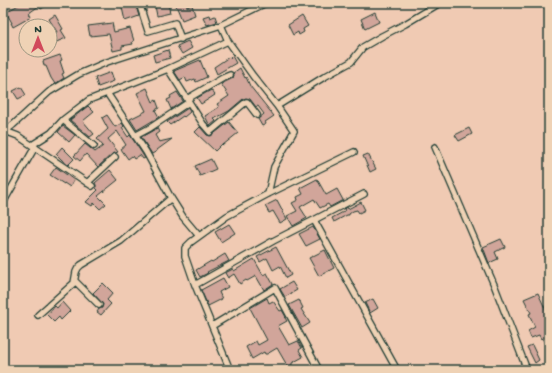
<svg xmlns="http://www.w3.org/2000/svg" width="552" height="373" viewBox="0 0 552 373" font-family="'Gochi Hand',sans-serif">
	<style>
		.building { fill: #d1a59a; stroke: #1f3d34 }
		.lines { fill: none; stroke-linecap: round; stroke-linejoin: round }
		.minor-casing { stroke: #1f3d34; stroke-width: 8 }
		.minor { stroke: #efd2b5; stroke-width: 5.5 }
	</style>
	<rect width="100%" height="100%" fill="#f0cab3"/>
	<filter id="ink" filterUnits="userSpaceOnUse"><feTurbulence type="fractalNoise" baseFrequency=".025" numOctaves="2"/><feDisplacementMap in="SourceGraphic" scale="8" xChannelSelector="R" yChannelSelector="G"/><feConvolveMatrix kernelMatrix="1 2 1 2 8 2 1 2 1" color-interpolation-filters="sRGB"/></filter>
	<g filter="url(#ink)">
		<path class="building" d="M22 3H44L46 6 41 9 39 6 29 13 31 17 13 27 11 23H12L6 12Z
			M121 3H135L139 16 125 21Z
			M143 3H168L170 13 157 16 155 6 146 8V12Z
			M175 3H186L187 7 192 5 195 15 182 20Z
			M375 12 379 22 365 29 361 19Z
			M55 15 63 29 61 30 66 38 54 43 50 34 57 32 49 19Z
			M209 15 210 18 215 16 217 22 207 25 203 17Z
			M302 16 308 26 303 29 304 32 299 35 298 32 293 35 288 25Z
			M112 23 114 32 130 28 134 41 132 42 133 44 122 46V49L113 51 109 34 90 36 88 26Z
			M188 41 192 48 182 54 177 46Z
			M168 50 170 58 155 62 153 55Z
			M60 55 62 60 60 61 64 73 62 74 64 78 55 84 51 78 46 66H44L43 61Z
			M232 56 236 63 217 74 214 67 229 57 230 58Z
			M200 60 207 77 196 82 195 79 187 82 185 77 180 80 174 71Z
			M240 68 245 78 246 77 250 86 274 116 265 122 266 124 262 126 258 119 264 114 258 106 256 107 250 99 246 98 243 99 229 111 214 119 216 121 210 126 205 116 219 107 217 104 229 96 221 84 233 78 234 75 233 73Z
			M111 72 114 81 98 87 95 78Z
			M21 87 26 95 18 99 13 91Z
			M147 88 153 102 156 100 159 108 155 110 159 117 137 130 130 119 146 111 137 93Z
			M211 90 215 95 201 104 197 98Z
			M177 92 183 101 171 109 167 100 171 98 170 96Z
			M88 106 94 112 83 121 94 134 90 137 70 120Z
			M188 108 190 112 184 117 183 116 170 125 167 122Z
			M107 115 115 127 122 123 124 126 122 128 128 137 130 135 145 158 143 159 140 155 134 159 132 156 128 159 121 149 126 145 117 131 108 139 118 152 112 154 98 167 86 154 80 161 74 156 85 144 95 152 103 146 97 139 108 129 102 118Z
			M229 122 238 133 223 145 222 144 215 151 195 132 200 127 207 135 211 136Z
			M63 126 75 135 69 142 58 132Z
			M157 128 159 132 155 135 159 142 172 139 157 150V151L152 154 141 137Z
			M469 128 472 134 459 141 455 135Z
			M62 147 74 159 68 165 62 160 56 154Z
			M368 154 376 169 370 172 363 156Z
			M211 159 216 169 200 176 195 166Z
			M56 167 74 180 70 187 64 183V184L50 175Z
			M110 170 118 180 98 196 106 204 100 209 94 203 92 206 86 202 98 190 96 188V185L95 183Z
			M317 179 326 195 337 189 343 200 330 207 328 204 320 208 314 199 300 207 307 218 293 226 287 216 297 211 292 203 298 200 297 197 303 194 300 188Z
			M277 200 287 219 280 223 273 211 269 213 265 206Z
			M361 202 365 210 359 213 357 210 353 211 349 214V215H347L334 222 332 218 345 211 344 209 347 207 348 209Z
			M229 224 235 233 221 242 215 232Z
			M313 227 320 239 306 246 299 234Z
			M501 239 505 247 495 252 498 259 489 263 483 247Z
			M276 247 291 275 286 278 280 266 273 270 267 258 260 262 257 257Z
			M325 250 334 268 319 276 309 258Z
			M225 254 229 261 207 272 208 273 200 277 196 270 211 261 212 262Z
			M254 259 263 275 267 273 273 284 264 290 256 276 247 281 246 280 240 284 234 274 228 278 225 273 233 269 234 271Z
			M223 278 228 287 219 292 222 299 208 306 201 290Z
			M292 282 297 290 285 297 280 289Z
			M103 283 113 293 107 300 111 304 101 315 97 312 99 309 102 308 103 304 93 293Z
			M538 293 549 317V352L542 338 541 339 539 335 531 338 528 331 535 327 529 314 531 313 524 299Z
			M267 298 269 303 273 301 280 311 282 310 286 317 285 318 287 321 278 326 289 345 298 341 302 348 299 350 303 357 292 363V365L288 367 277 348 267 354H265L264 352 252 359 246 347 256 341 258 345 267 340 250 308Z
			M373 299 378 308 370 313 365 303Z
			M299 300 303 308 301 309 310 323 302 328 289 305Z
			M62 302 70 311 61 320 59 317 54 322 47 315 55 306 57 308Z
			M532 345 539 360 535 363 527 347Z"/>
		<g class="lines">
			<g class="minor-casing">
				<path id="minor" d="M139 3 148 31 175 23 181 39
					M221 25 228 41 253 76 277 106 294 131 274 167 268 194
					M168 69 203 124 210 132 246 102H247L257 115
					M107 93 146 152 171 198 183 217 199 236
					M187 99 223 78 230 75
					M277 106 324 77 351 62 363 47 382 36 405 24 440 3
					M63 120 94 146
					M3 128 5 131 18 136 92 186
					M3 133 13 125 49 92 79 74 107 62 221 25 266 3
					M135 136 150 128 189 102
					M32 145 51 133 63 120 89 100 168 69 228 41
					M435 147 495 287 527 370
					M87 183 115 157
					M3 203 35 147
					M314 220 397 370
					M75 281 99 305
					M195 285 273 241 314 220 364 194
					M38 315 74 283 76 272 78 268 81 265 121 241 171 198
					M212 326 275 288 319 370
					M230 370 195 285 185 256V248L191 242 227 216 268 194 354 152"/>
			</g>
			<use href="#minor" class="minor"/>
		</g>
	</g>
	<rect width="552" height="373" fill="none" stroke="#efd2b5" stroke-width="16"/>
	<rect x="8" y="8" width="536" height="357" fill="none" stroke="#1f3d34" stroke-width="1.5" filter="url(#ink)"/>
	<g transform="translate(38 38)"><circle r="19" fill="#efd2b5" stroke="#9c9681"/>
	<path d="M0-3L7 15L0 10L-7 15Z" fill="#d1495b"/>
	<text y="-6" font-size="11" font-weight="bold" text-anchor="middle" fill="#1f3d34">N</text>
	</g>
</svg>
